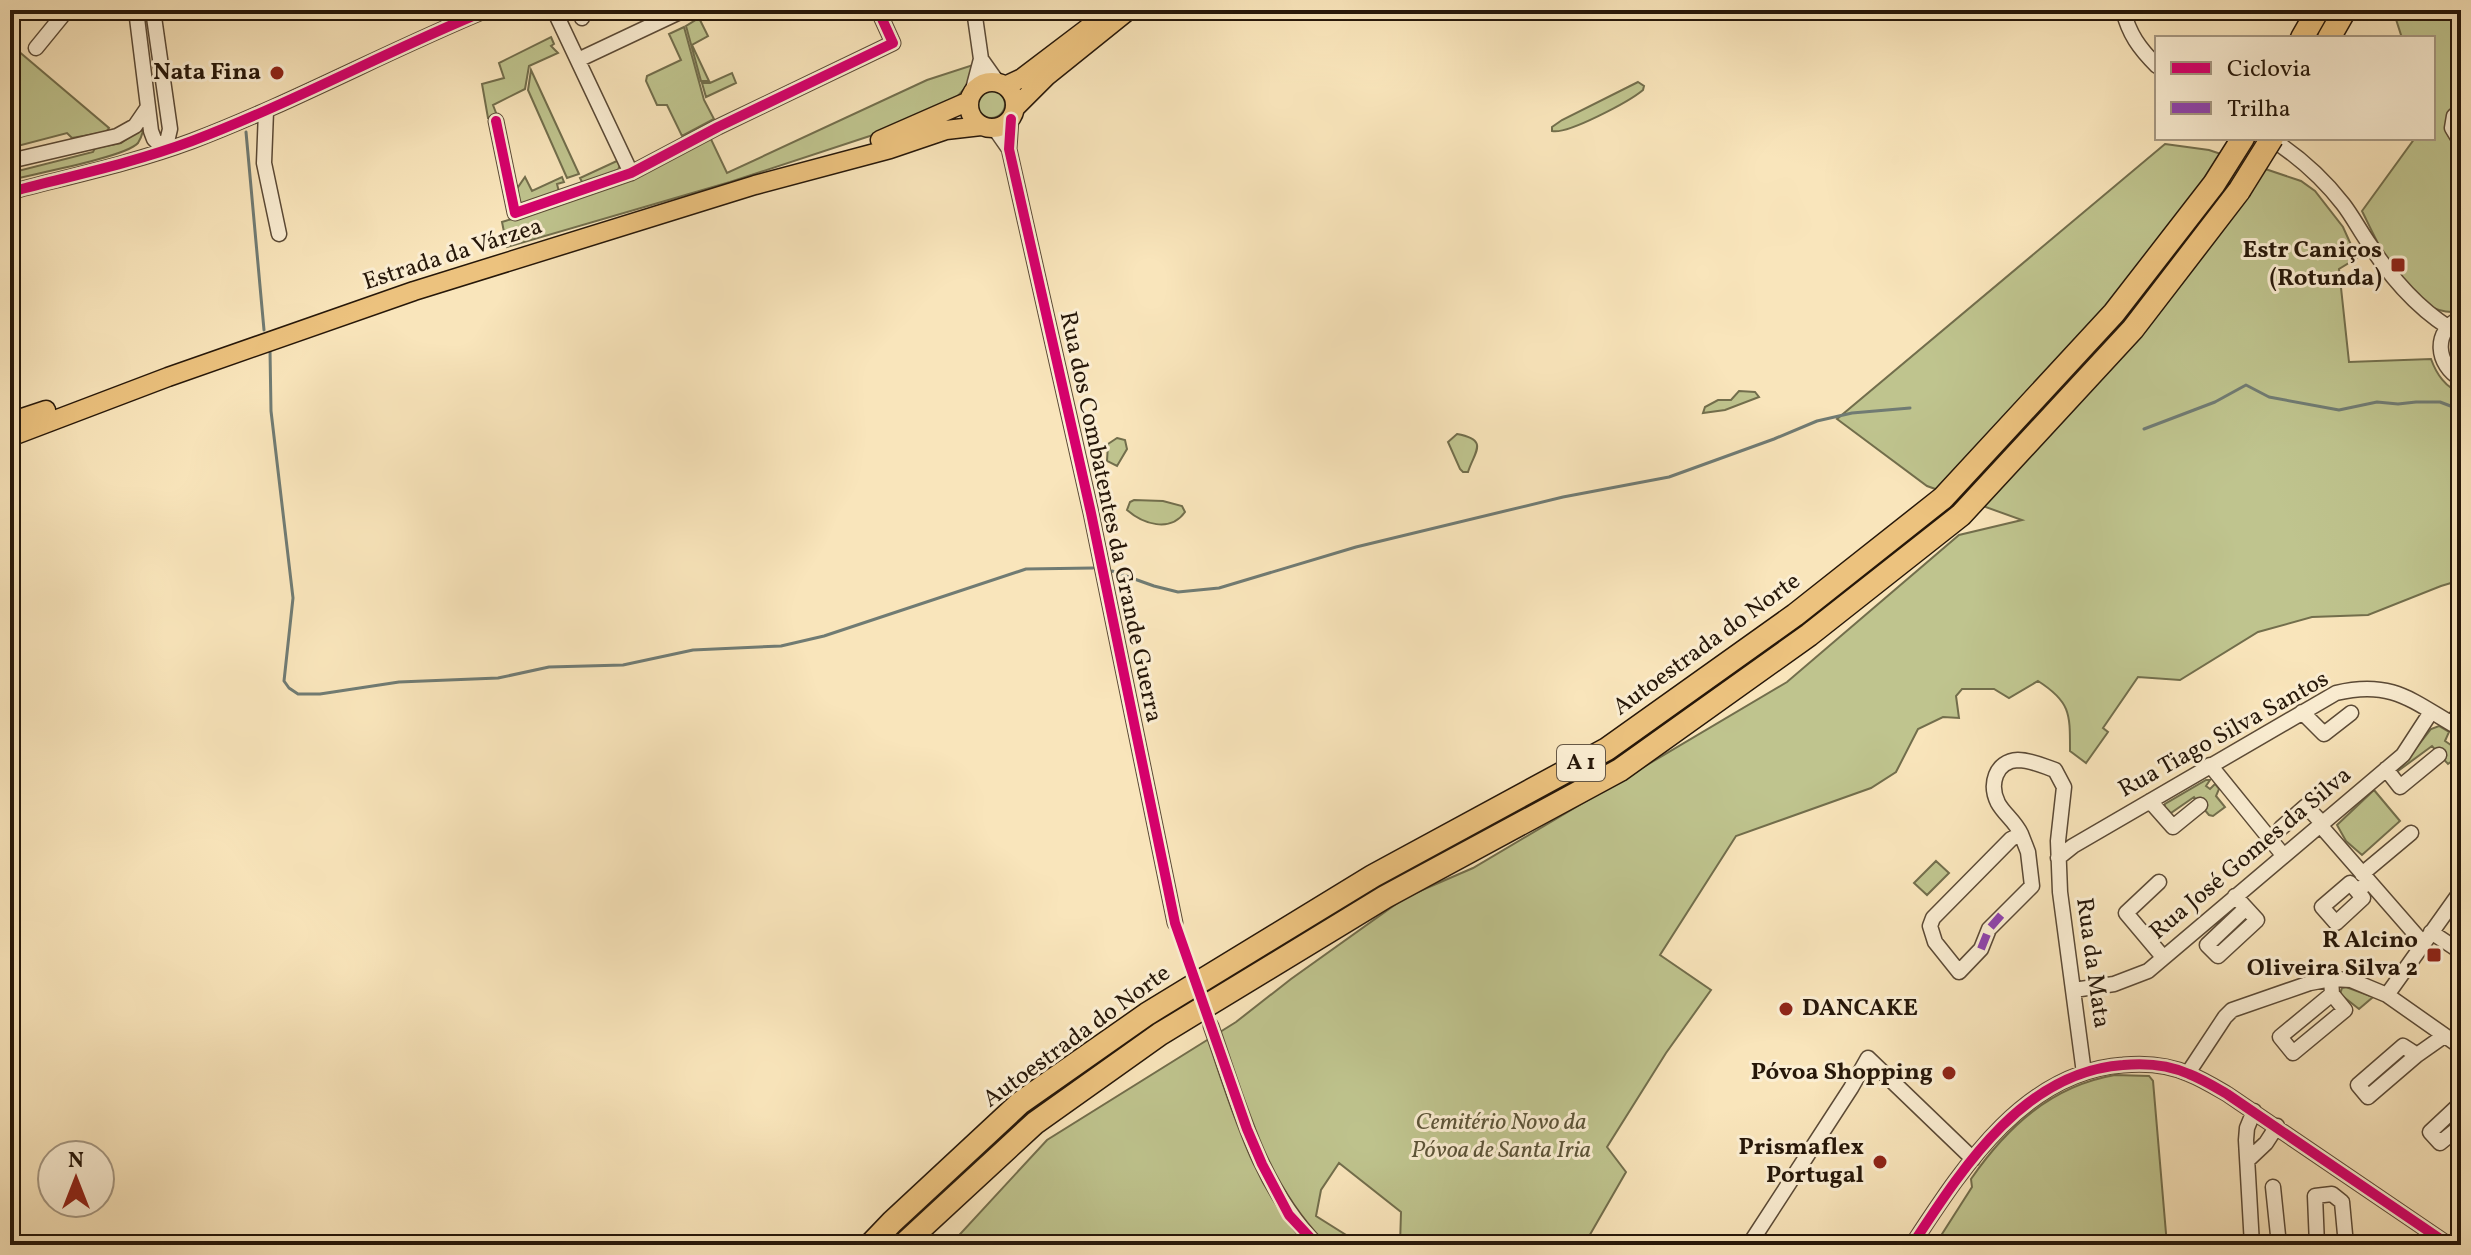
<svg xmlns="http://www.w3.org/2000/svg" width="2471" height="1255" viewBox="0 0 2471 1255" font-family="Vollkorn,serif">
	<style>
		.green { fill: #bfc48e; stroke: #726e4c; stroke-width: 2 }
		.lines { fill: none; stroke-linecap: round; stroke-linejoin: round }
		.stream { stroke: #707b73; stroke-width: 3 }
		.minor-tunnel { stroke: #d9c6a0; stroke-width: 14; stroke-dasharray: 14 7; stroke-linecap: butt }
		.minor-casing { stroke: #5b4a36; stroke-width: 17 }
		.major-casing { stroke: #261709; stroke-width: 21 }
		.highway-casing { stroke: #261709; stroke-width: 25 }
		.minor { stroke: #fbeed3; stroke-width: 14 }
		.major { stroke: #ecc27e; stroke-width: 18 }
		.highway { stroke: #ecc27e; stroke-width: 22 }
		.highway-bridge-casing { stroke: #261709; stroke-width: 25; stroke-linecap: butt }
		.highway-bridge { stroke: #ecc27e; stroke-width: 22 }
		.quiet { stroke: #8e44ad; stroke-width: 8; stroke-dasharray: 16 8; stroke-linecap: butt }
		.cycleway-casing { stroke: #fbeed3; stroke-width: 15 }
		.cycleway { stroke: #d6006c; stroke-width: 10 }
		.poi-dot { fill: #8f2418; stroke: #fbeed3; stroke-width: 3 }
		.labels { text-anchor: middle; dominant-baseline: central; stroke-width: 6; stroke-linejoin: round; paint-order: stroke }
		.shield { fill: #fbeed3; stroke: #665846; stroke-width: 2 }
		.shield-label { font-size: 22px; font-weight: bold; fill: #261709 }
		.poi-label { font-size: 24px; font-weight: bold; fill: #261709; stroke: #fbeed3; text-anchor: end }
		.street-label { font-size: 24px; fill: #261709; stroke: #fbeed3 }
		.park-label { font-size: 24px; font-style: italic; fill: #5c5438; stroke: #fbeed3 }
	</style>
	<rect width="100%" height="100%" fill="#f9e5bb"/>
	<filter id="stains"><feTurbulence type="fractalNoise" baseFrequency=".0025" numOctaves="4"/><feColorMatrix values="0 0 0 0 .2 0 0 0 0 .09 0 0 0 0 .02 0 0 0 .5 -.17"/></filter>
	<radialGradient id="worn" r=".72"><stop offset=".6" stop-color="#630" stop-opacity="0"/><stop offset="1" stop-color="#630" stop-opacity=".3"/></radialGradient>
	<path class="green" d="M2393 10H2461V311C2411 321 2380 247 2362 211L2415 138H2433V38H2402Z
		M699 18 708 36 692 45 709 81H701L686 26Z
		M684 27 704 100 714 119 682 136 667 105H657L646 81 647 76 681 60 669 34Z
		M551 37 554 44 551 46 558 53 529 66 525 89 493 105 498 118H488L482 84 504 78 499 63Z
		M10 44 109 128 106 132 72 138 67 133 10 148Z
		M976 64 969 84 954 100 879 133 730 182 507 247 502 222 553 206 709 135 727 173 927 80Z
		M531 70 579 174 567 178 528 90Z
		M732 73 736 83 706 97 702 83H710Z
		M1638 82 1644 86 1643 90C1630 101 1567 135 1552 131V127L1562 120Z
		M977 104a14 14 0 1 1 28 0a14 14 0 1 1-28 0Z
		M138 131H143C142 135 140 140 138 143 126 157 33 174 10 180V173L93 152 95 148 121 143Z
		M2165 144 2209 150 2301 181 2315 191 2343 227 2357 258 2339 269 2349 362 2431 359C2436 373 2446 389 2461 392V580L2441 586 2368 615 2312 617 2258 632 2180 680 2138 677 2103 728 2108 732 2086 763 2070 751C2070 714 2071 702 2038 681L2009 698 1994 689H1962L1956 696 1959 718 1943 717 1918 729 1896 772 1871 788 1736 836 1660 955 1711 990 1666 1053 1607 1147 1626 1172 1584 1245H1400L1401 1212 1339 1163 1321 1190 1316 1216 1362 1245H1055L1009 1236 996 1245H950L1047 1140 1236 1022 1291 979 1406 897 1473 868 1787 682 1959 535 2022 520 1927 486 1837 419Z
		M619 160 620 166 617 171 583 184 580 178Z
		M525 177 532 191 562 177 564 182 557 184 559 192 521 204 517 202 514 193Z
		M1739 391 1755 392 1759 397 1725 410 1703 413 1705 407 1718 400H1731Z
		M1457 434C1490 440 1474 452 1468 472H1463L1460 469 1448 442Z
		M1117 438 1125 440 1127 449 1117 466 1107 461 1108 444Z
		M1134 500 1163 501 1182 506 1185 512C1170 533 1143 524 1127 510L1130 502Z
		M2439 726 2449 732 2445 741 2451 745 2457 736 2461 738V754L2448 764 2432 746 2398 771 2431 729Z
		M2206 780H2210L2206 786 2210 789 2215 784 2219 789 2216 796 2225 807 2213 816 2209 815 2194 797 2168 815 2164 809 2165 804Z
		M2374 790 2400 821 2362 855 2346 841 2337 825Z
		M1936 861 1949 873 1927 895 1914 883Z
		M2346 987 2373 997 2359 1009 2340 994 2342 988Z
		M2115 1075 2149 1076 2153 1081 2167 1245H1935L1972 1187 1971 1179C2007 1127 2051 1086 2115 1075Z"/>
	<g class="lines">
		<path class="stream" d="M246 132 264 330
			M270 350 271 411 293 598 284 681 289 688 298 694H320L399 682 498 678 549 667 623 665 693 650 781 646 824 636 1026 569 1093 568
			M2144 429 2215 402 2246 385 2269 397 2339 410 2377 402 2398 404 2416 402H2440L2461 410
			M1112 571 1154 586 1178 592 1219 588 1356 547 1563 497 1669 477 1774 439 1817 421 1852 413 1910 408"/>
		<path class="minor-tunnel" d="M1175 923 1211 1026"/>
		<g class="minor-casing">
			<path id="minor" d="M136 10 151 131 154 139 165 150
				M153 10 170 129 165 150
				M554 10 631 173
				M580 10 582 18
				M2123 10C2129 34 2139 48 2157 66
				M36 48 67 10
				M981 59 998 83
				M578 60 684 10
				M972 93 981 59 974 10
				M2461 110 2454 116 2452 128 2461 143
				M266 111 264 163 279 234
				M1011 119 1009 149 1091 513 1175 923
				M496 121 515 213 631 173 718 127 893 43 878 10
				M995 129 1009 149
				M2270 138C2298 156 2322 177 2343 204 2353 217 2360 231 2370 245 2393 281 2423 314 2461 335
				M10 161 117 136 135 126 148 107
				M10 192C71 176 133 163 192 141 292 103 387 51 487 10
				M2461 318C2432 331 2436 365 2461 379
				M2302 712 2324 734 2351 713
				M2452 724 2461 709
				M2210 765 2283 855
				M2386 769 2400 787 2439 755
				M2150 801 2173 827 2200 805
				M2320 825 2423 943
				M2281 828 2306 806 2322 823
				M2021 834C2015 821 2004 814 1998 803 1989 785 1995 761 2018 760 2031 760 2043 766 2055 770L2064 787 2058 841 2060 892 2084 1073
				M2021 834 2028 852 2032 886 1989 929 1981 949 1959 972 1935 942 1930 926 1933 918 2011 839Z
				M2058 858 2073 846 2336 693C2394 679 2414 703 2461 729
				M2362 874 2411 833
				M2159 882 2126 913 2163 957
				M2357 891 2350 883 2322 907 2336 923 2363 898 2357 891 2369 882
				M2235 896 2257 920 2218 956 2207 945 2246 908
				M2431 932 2461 952
				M2331 979 2332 994 2345 1010 2293 1053 2280 1037 2332 994
				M2074 990 2114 984 2148 971 2403 755 2431 712
				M2387 995 2461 891
				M1211 1026C1239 1105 1258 1184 1317 1245
				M2417 1055 2403 1046 2358 1085 2368 1097 2417 1055 2444 1036
				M2188 1073 2225 1017 2232 1010 2310 983 2331 979 2351 980 2387 995 2461 1047
				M2461 1103 2430 1132 2440 1143 2461 1126
				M2248 1160 2266 1143 2277 1126
				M2273 1187 2279 1245
				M1749 1245 1851 1088 1868 1058 1973 1159
				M1912 1245C1962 1169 2023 1072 2123 1065 2144 1063 2169 1065 2189 1074 2202 1079 2215 1087 2227 1094L2449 1245
				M2252 1245 2246 1140 2247 1128 2254 1111
				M2317 1245 2315 1196 2332 1194 2342 1202 2346 1245"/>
		</g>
		<g class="major-casing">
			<path id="major" d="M969 105a23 23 0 1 1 46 0a23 23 0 1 1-46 0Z
				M1005 86 1022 78 1097 21
				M1015 108 1047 76 1129 10
				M880 140 969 101
				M10 422 46 410
				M10 437 168 377 414 291 755 185 890 149 946 130 981 126"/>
		</g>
		<g class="highway-casing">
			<path id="highway" d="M2302 38 2318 10
				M2329 38 2345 10
				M870 1245 892 1222 1020 1103 1147 1014 1373 876 1607 749 1795 615 1943 498 2114 313 2214 184 2243 138
				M903 1245 1035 1123 1160 1034 1385 897 1620 770 1809 635 1961 515 2133 329 2239 191"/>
		</g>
		<use href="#minor" class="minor"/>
		<use href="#major" class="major"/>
		<use href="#highway" class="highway"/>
		<g class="highway-bridge-casing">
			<path id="highway-bridge" d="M2239 191 2272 138"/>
		</g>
		<use href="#highway-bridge" class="highway-bridge"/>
		<path class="quiet" d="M580 10 582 18
			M1981 949 1989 929 2003 913"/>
		<g class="cycleway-casing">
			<path id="cycleway" d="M1011 119 1009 149 1091 513 1175 923 1247 1129 1262 1164 1289 1215 1317 1245
				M496 121 515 213 631 173 718 127 893 43 878 10
				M10 192C71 176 133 163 192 141 292 103 387 51 487 10
				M1912 1245C1962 1169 2023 1072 2123 1065 2144 1063 2169 1065 2189 1074 2202 1079 2215 1087 2227 1094L2449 1245"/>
		</g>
		<use href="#cycleway" class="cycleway"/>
	</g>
	<g class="poi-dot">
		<circle cx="277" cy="73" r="8"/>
		<rect x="2390" y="257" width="16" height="16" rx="4"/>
		<rect x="2426" y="947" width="16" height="16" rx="4"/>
		<circle cx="1786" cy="1009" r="8"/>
		<circle cx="1949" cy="1073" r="8"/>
		<circle cx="1880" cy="1162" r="8"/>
	</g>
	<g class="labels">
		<rect class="shield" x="1557" y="745" width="48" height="36" rx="6"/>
		<g class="shield-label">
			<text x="1581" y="763">A 1</text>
		</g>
		<g class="poi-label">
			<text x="261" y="73">Nata Fina</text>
			<text x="2382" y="251">Estr Caniços<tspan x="2382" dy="28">(Rotunda)</tspan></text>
			<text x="2418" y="941">R Alcino<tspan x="2418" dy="28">Oliveira Silva 2</tspan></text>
			<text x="1802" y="1009" text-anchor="start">DANCAKE</text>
			<text x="1933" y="1073">Póvoa Shopping</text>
			<text x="1864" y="1148">Prismaflex<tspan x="1864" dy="28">Portugal</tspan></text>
		</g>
		<g class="street-label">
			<text transform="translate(453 255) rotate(-18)">Estrada da Várzea</text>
			<text transform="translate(1110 517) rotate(78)">Rua dos Combatentes da Grande Guerra</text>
			<text transform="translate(1707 645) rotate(-36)">Autoestrada do Norte</text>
			<text transform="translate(2224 735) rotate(-29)">Rua Tiago Silva Santos</text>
			<text transform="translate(2251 854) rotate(-40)">Rua José Gomes da Silva</text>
			<text transform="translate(2092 963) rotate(82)">Rua da Mata</text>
			<text transform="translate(1077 1037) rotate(-36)">Autoestrada do Norte</text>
		</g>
		<g class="park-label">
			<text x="1501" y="1123">Cemitério Novo da<tspan x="1501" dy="28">Póvoa de Santa Iria</tspan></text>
		</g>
	</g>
	<rect width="2471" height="1255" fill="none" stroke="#f9e5bb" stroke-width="40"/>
	<rect x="12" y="12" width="2447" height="1231" fill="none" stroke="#261709" stroke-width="4"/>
	<rect x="20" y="20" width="2431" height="1215" fill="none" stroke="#261709" stroke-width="2"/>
	<rect x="2155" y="36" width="280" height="104" fill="#fbeed3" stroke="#a69882" stroke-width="2"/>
	<rect x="2171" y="62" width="40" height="12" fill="#d6006c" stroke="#a69882" stroke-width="2"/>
	<text x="2227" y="76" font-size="24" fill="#261709">Ciclovia</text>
	<rect x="2171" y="102" width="40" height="12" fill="#8e44ad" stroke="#a69882" stroke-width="2"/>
	<text x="2227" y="116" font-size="24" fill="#261709">Trilha</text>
	<g transform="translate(76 1179)"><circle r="38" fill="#fbeed3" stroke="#a69882" stroke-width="2"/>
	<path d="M0-6L14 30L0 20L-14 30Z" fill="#8f2418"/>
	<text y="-12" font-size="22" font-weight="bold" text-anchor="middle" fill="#261709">N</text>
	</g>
	<rect width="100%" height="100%" filter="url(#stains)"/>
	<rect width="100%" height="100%" fill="url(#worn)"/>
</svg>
